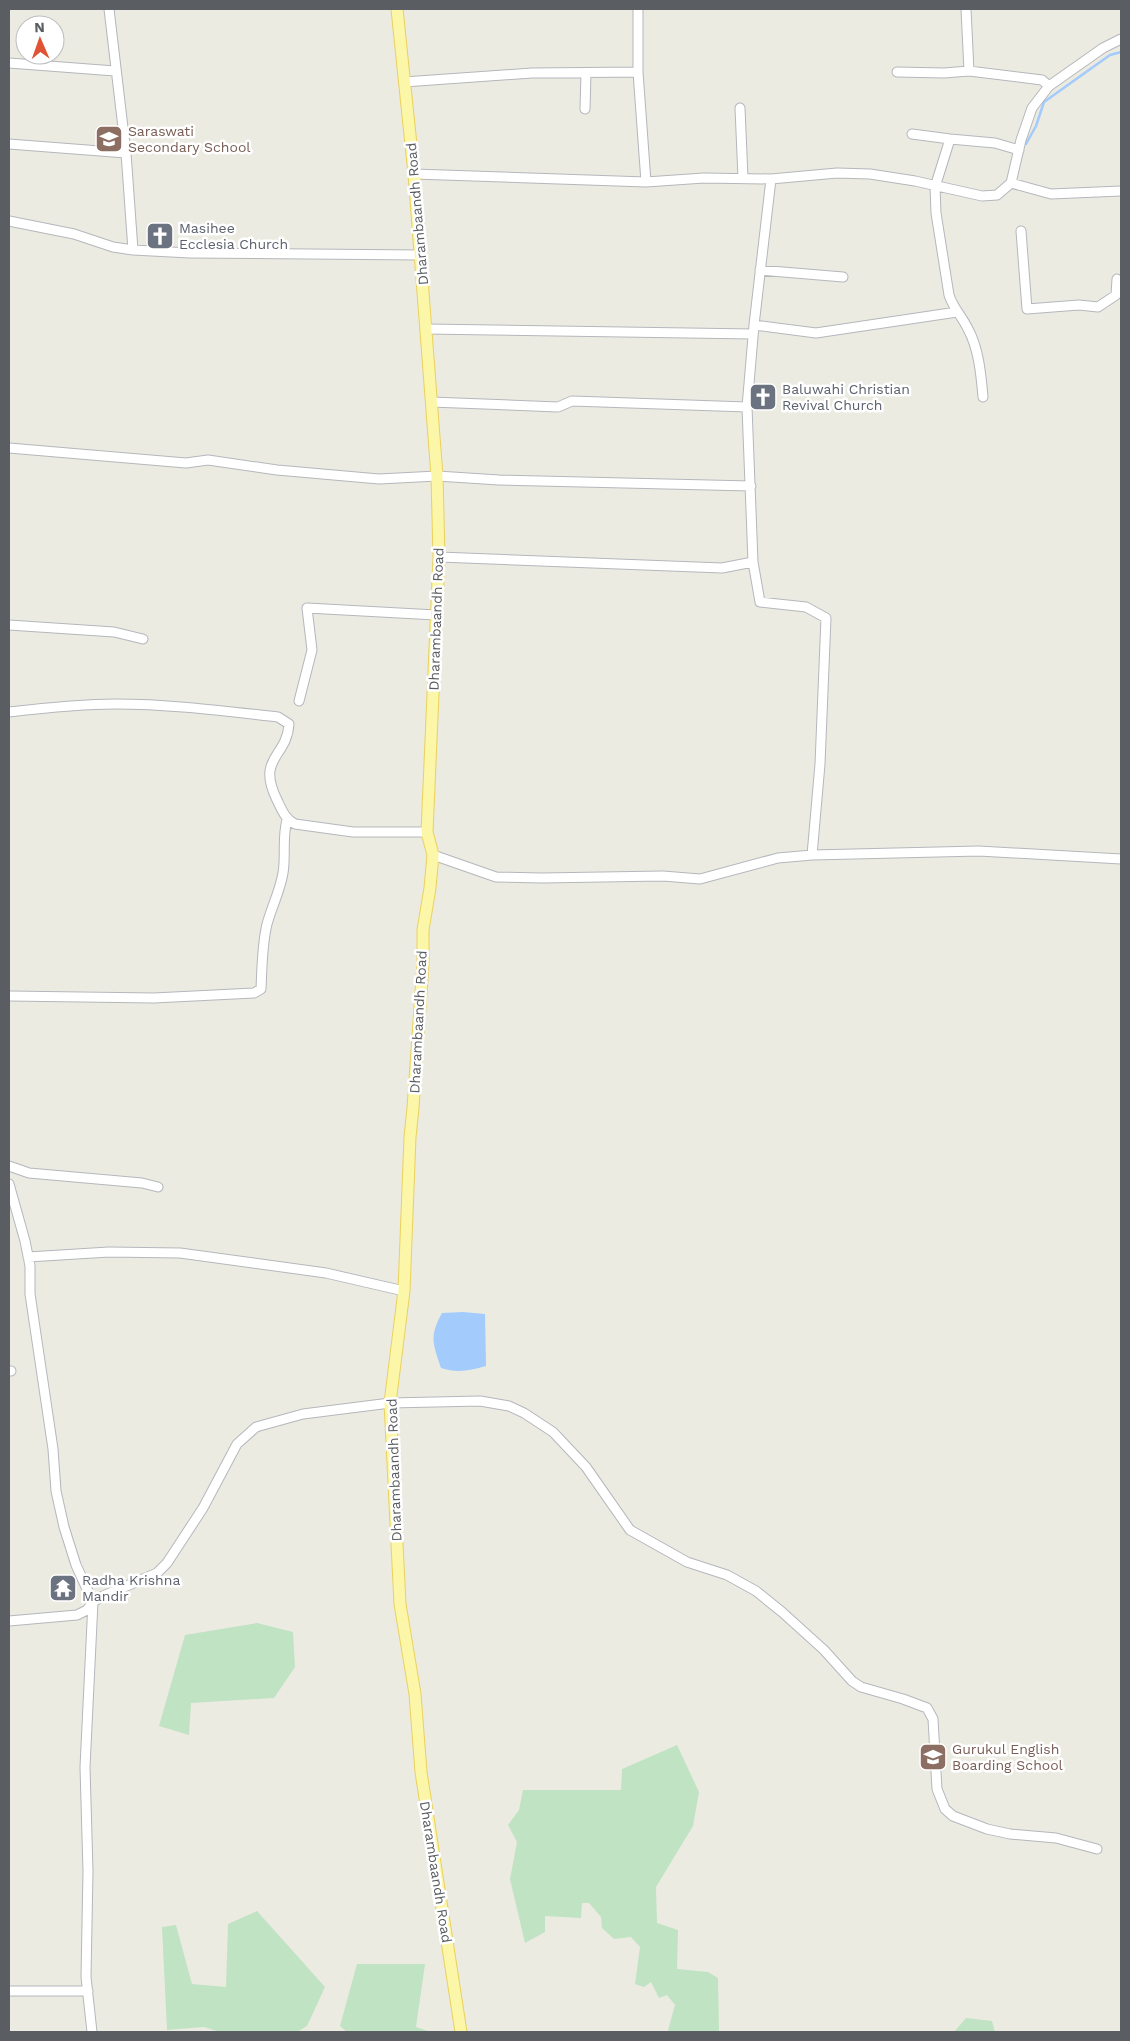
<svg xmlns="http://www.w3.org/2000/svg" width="1130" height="2041" viewBox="0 0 1130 2041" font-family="'Work Sans',sans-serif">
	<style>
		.green { fill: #bfe3c3 }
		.water { fill: #a3cbfb }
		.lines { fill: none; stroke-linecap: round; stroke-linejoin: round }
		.stream { stroke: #a3cbfb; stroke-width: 2.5 }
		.minor-casing { stroke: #b4b7bc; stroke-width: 11 }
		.major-casing { stroke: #ead15d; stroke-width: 13 }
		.minor { stroke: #fff; stroke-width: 9 }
		.major { stroke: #fbf6a8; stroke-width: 11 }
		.labels { text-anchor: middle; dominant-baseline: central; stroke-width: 5; stroke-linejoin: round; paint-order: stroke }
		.education-label { font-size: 14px; fill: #785e54; stroke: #fff; text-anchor: start }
		.street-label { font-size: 14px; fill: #5a5d62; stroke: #fff }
		.worship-label { font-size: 14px; fill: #5b616d; stroke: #fff; text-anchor: start }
	</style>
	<rect width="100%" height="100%" fill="#ecebe2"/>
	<path class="green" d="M257 1623 293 1632 295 1667 274 1698 191 1703 189 1735 159 1726 185 1635Z
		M677 1745 699 1792 693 1826 656 1887 657 1923 678 1930 677 1969 708 1972 718 1978 719 2032H670L668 2030 675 2005 667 1995 659 1998 651 1982 644 1987 635 1984 640 1947 631 1937 614 1939 602 1928 601 1917 589 1903H582L581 1918 545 1916V1932L525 1943 510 1879 517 1842 508 1825 519 1810 523 1790H621L622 1769Z
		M257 1911 325 1987 307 2026 297 2032H220L204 2027 167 2030 162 1927 176 1925 192 1984 226 1987 228 1924Z
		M357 1964H425L416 2027 431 2032H347L340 2026Z
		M966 2018 992 2021 995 2032H954Z"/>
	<path class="water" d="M463 1312 485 1314 486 1366C469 1371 457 1373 441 1368 433 1343 429 1337 442 1313Z"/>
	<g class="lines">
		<path class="stream" d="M1026 144 1036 126 1044 102 1110 55 1121 52"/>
		<g class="minor-casing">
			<path id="minor" d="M109 9 126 153 133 250
				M638 9V72L646 182
				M966 9 969 71 1042 80 1049 86
				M9 63 115 71
				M897 72 944 73 969 71
				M404 82 532 73 638 72
				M740 108 743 178
				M585 109 586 73
				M912 134 950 139 995 143 1019 150
				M950 139 935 187 936 213 949 295C953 308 962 316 968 329 979 349 981 375 983 397
				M9 144 126 153
				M414 174 646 182 704 178 771 179 837 173 870 174 915 181 982 196 997 195 1011 183 1021 140 1032 108 1049 86 1103 48 1121 39
				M771 179 754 325 747 407 753 562 760 602 806 607 826 618 820 764 812 855
				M1011 183 1051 194 1121 191
				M9 221 74 234 113 247 133 250 190 253 421 255
				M1021 231 1027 309 1079 305 1098 307 1116 295 1117 279
				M760 270 843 277
				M754 325 816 333 957 312
				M426 329 753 334
				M431 402 558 407 572 401 747 407
				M9 448 186 463 208 460 277 470 379 479 437 476 499 480 751 486
				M439 557 722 568 753 562
				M9 625 114 632 143 639
				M299 701 312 650 307 608 436 615
				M9 712C44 708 79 704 115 704 170 704 224 711 278 717L289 724C287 758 256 757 277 800 282 810 285 819 295 824L353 832H427
				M433 855 496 877 542 878 663 876 700 879 778 858 812 855 979 851 1121 859
				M9 996 154 998 254 993 261 989C262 967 262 945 267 924 272 906 280 891 283 873 286 855 282 837 287 820
				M9 1166 29 1173 142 1183 158 1187
				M9 1184 25 1241 30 1266V1294L53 1449 56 1491 64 1527 76 1565 93 1602 85 1767 88 1871 86 1977 92 2032
				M28 1257 109 1252 180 1253 326 1273 404 1291
				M9 1371H11
				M9 1621 77 1615 87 1610 93 1602 103 1596 157 1573 167 1563 203 1508 237 1444 256 1427 303 1414 390 1403 480 1401 509 1406 524 1413 553 1432 586 1467 630 1530 687 1562 727 1575 756 1591 782 1612 824 1650 852 1681 861 1687 903 1699 927 1708 933 1719 937 1789 945 1809 953 1816 987 1829 1010 1834 1056 1838 1097 1849
				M9 1991H88"/>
		</g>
		<g class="major-casing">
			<path id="major" d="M397 9 414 174 437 476 439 557 427 832 433 855 430 888 423 930V964L413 1108 410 1137 404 1291 390 1403 400 1604 415 1694 421 1772 461 2032"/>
		</g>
		<use href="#minor" class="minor"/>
		<use href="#major" class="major"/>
	</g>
	<defs>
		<g id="school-square" transform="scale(1.4375)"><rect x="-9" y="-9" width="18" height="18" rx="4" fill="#8d6e63" stroke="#fff"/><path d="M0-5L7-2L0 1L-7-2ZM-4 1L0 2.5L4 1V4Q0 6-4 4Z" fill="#fff"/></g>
		<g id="church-square" transform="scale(1.4375)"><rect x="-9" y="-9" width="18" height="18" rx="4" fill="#6b7280" stroke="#fff"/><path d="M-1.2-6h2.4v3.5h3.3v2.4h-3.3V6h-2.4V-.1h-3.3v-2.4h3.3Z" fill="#fff"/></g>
		<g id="temple-square" transform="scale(1.4375)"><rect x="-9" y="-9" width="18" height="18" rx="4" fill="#6b7280" stroke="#fff"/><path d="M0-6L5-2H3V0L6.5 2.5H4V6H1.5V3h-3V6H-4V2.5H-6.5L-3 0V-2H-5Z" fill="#fff"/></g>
	</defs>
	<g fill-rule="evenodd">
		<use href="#school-square" x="109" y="139"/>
		<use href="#church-square" x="160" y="236"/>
		<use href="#church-square" x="763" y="397"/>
		<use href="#temple-square" x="63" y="1588"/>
		<use href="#school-square" x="933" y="1757"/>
	</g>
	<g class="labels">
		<g class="education-label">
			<text x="128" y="131">Saraswati<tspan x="128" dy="16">Secondary School</tspan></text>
			<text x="952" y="1749">Gurukul English<tspan x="952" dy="16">Boarding School</tspan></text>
		</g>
		<g class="street-label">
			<text transform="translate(417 214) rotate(-95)">Dharambaandh Road</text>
			<text transform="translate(436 619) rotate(-88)">Dharambaandh Road</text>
			<text transform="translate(418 1022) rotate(-87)">Dharambaandh Road</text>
			<text transform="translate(394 1470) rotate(-92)">Dharambaandh Road</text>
			<text transform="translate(436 1872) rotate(81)">Dharambaandh Road</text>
		</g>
		<g class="worship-label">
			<text x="179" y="228">Masihee<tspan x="179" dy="16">Ecclesia Church</tspan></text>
			<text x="782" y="389">Baluwahi Christian<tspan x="782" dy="16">Revival Church</tspan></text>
			<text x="82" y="1580">Radha Krishna<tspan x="82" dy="16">Mandir</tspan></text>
		</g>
	</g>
	<rect width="1130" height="2041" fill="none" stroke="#5a5d62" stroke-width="20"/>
	<g transform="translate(40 40) rotate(358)"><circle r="24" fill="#ffffff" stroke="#bdbec0"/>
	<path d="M0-4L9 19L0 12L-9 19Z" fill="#e05334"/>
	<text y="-8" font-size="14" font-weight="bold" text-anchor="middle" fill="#5a5d62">N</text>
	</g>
</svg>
